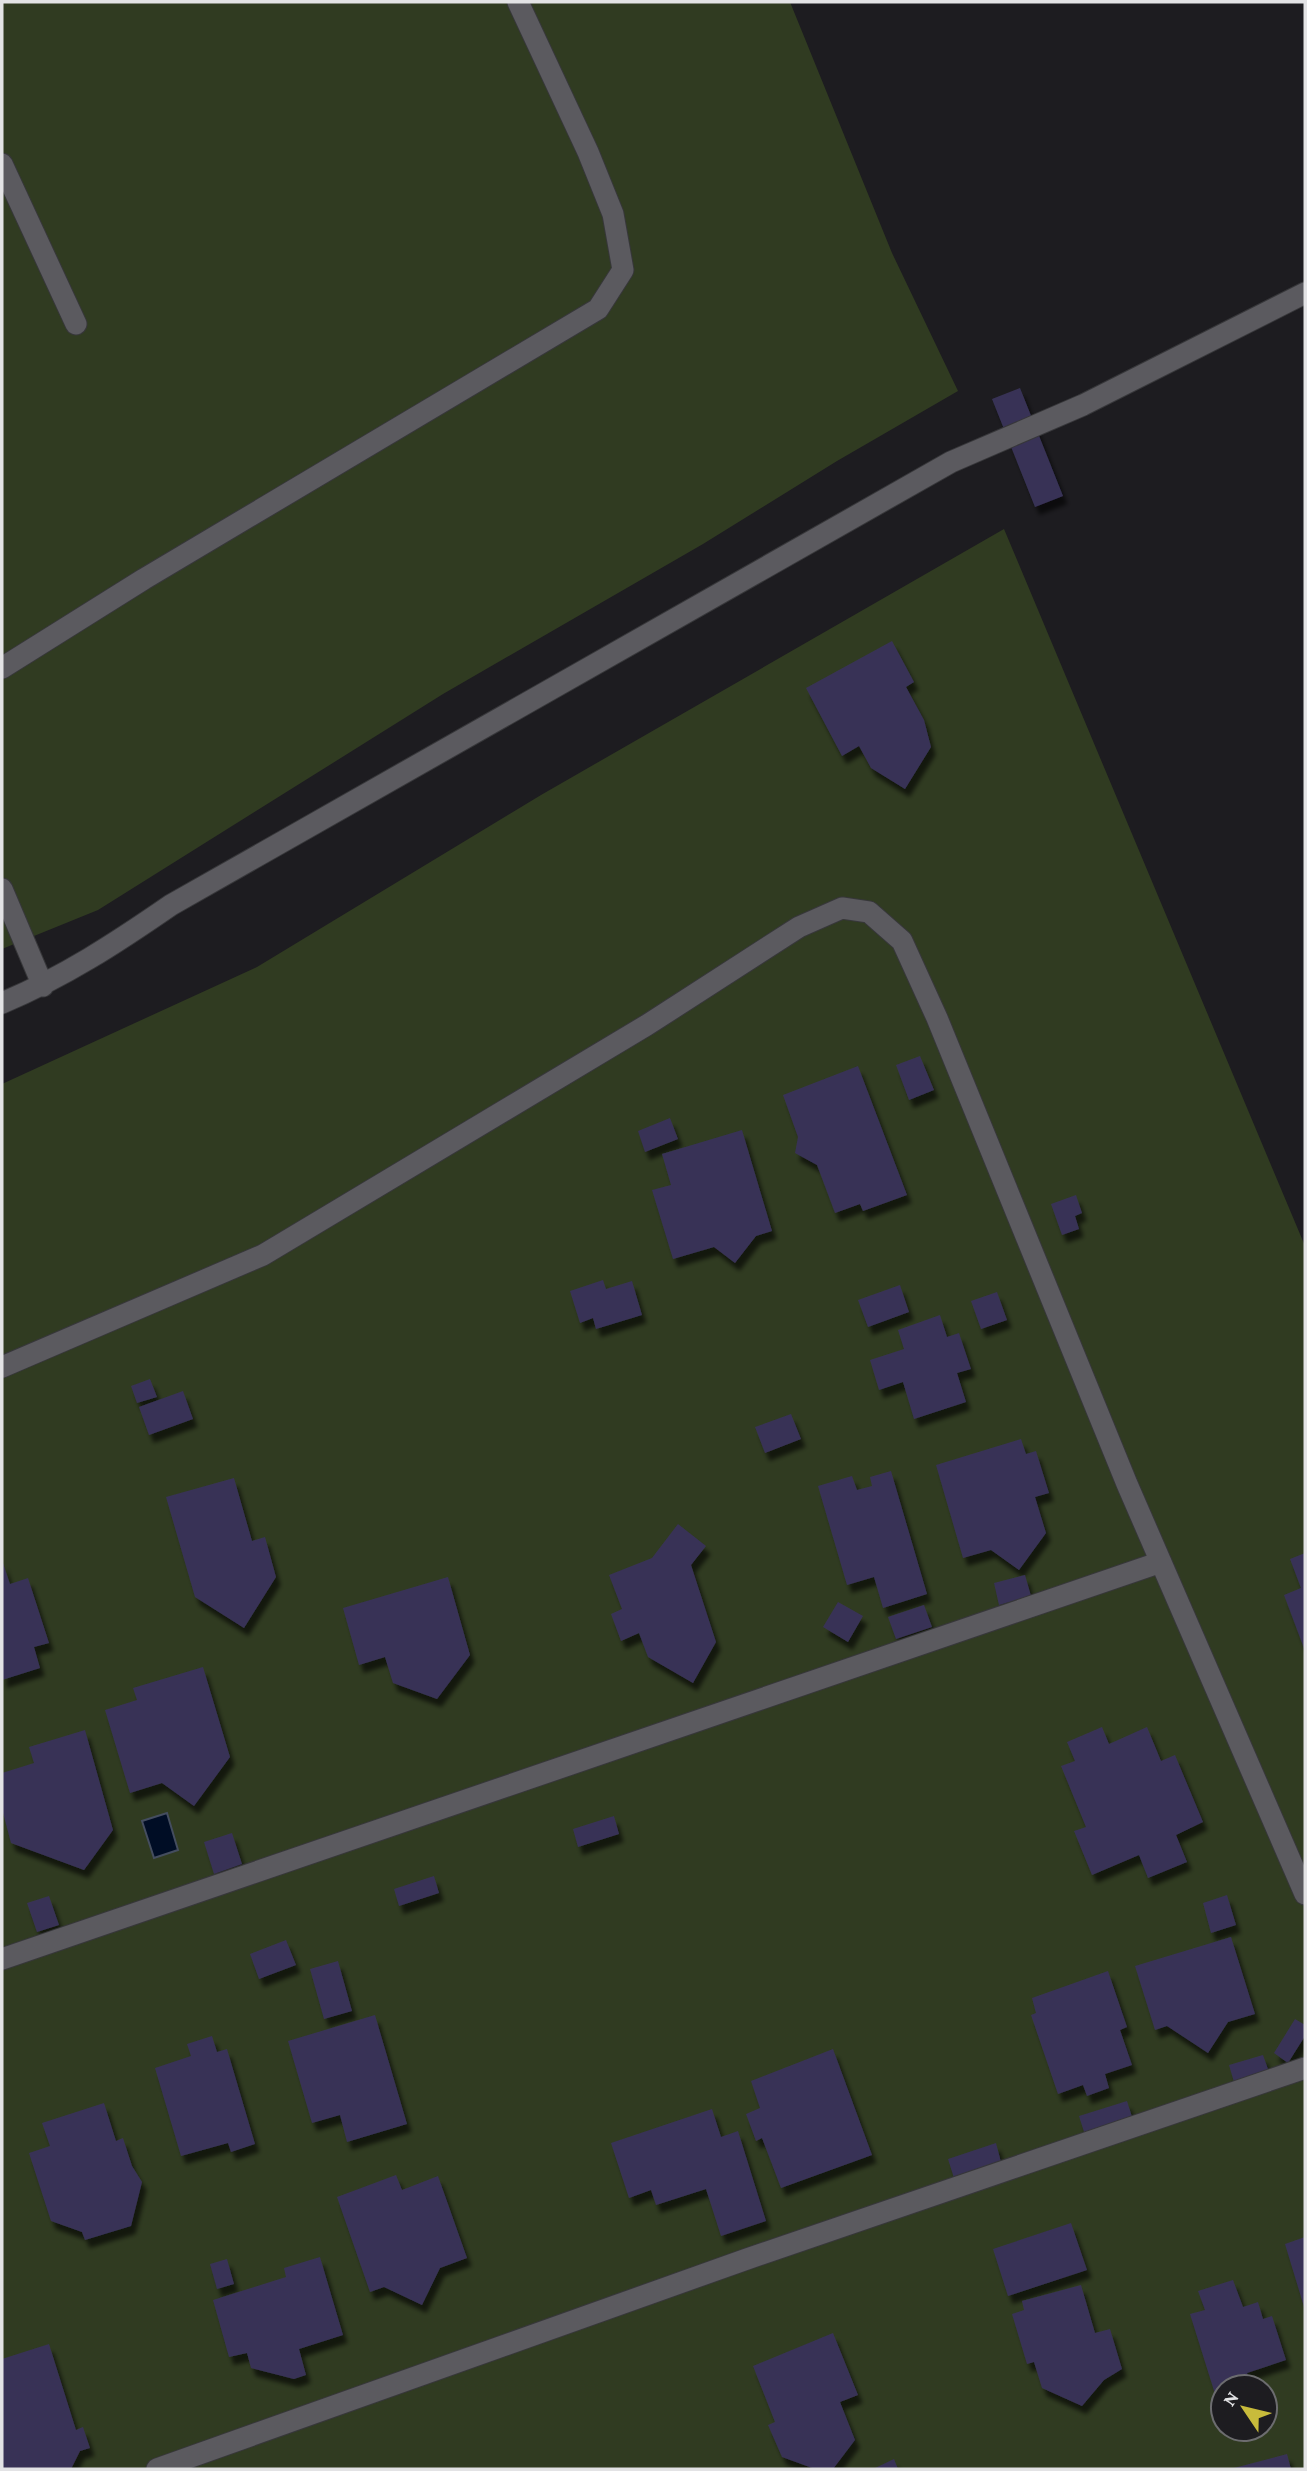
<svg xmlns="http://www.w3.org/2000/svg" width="1307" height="2471" viewBox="0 0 1307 2471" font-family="'Crimson Pro',serif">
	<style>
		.green { fill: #303b21; fill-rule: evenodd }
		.water { fill: #000d25; stroke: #444d5f; stroke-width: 2 }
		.building { fill: #383356; filter: url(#shadow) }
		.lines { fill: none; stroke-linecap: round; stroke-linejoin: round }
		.street-casing { stroke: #37373a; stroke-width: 23 }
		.street { stroke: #5b5a5f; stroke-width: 21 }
	</style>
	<defs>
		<filter id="shadow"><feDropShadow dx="4.5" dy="8" stdDeviation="2" flood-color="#0009"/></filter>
	</defs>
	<rect width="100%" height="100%" fill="#1d1c20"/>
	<path class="green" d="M2 2H790L892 253 958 391 837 461 703 544 443 694 98 910 2 949Z
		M1004 529 1305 1246V2469H2V1084L257 967 541 795ZM1223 2387H1265V2429H1223Z"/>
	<path class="water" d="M167 1813 178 1850 154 1858 142 1821Z"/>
	<path class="building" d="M1020 388 1063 496 1035 507 992 399Z
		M892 641 914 682 906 687 924 720 931 747 905 789 871 768 859 746 842 756 806 688Z
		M920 1056 934 1090 909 1100 896 1065Z
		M858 1066 907 1195 863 1211 860 1204 835 1213 817 1165 795 1153 798 1137 783 1095Z
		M670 1118 678 1139 645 1152 638 1131Z
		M742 1130 772 1231 756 1236 735 1263 714 1247 673 1259 652 1190 671 1185 662 1154Z
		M1076 1195 1082 1213 1075 1216 1079 1229 1062 1235 1051 1204Z
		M603 1280 606 1289 632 1281 642 1315 596 1329 593 1318 580 1323 570 1291Z
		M900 1285 909 1312 868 1327 858 1300Z
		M997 1292 1007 1320 981 1329 971 1301Z
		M940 1315 947 1337 959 1333 971 1369 957 1373 966 1402 914 1419 903 1382 879 1390 870 1360 904 1349 898 1330Z
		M150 1379 157 1397 137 1403 131 1386Z
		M183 1391 193 1419 149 1435 139 1407Z
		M791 1414 801 1439 765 1453 755 1427Z
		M1021 1439 1026 1454 1036 1451 1049 1493 1035 1497 1046 1533 1019 1570 991 1550 963 1558 936 1465Z
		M891 1471 927 1594 883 1608 874 1577 847 1585 818 1486 852 1476 857 1490 872 1486 870 1477Z
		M234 1478 252 1541 265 1537 276 1577 244 1628 195 1597 166 1497Z
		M678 1524 706 1546 691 1565 716 1642 693 1683 648 1657 639 1633 621 1641 611 1614 622 1609 609 1575 652 1558Z
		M1305 1553V1651L1284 1595 1301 1588 1290 1559Z
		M2 1560 10 1584 28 1578 49 1643 34 1647 40 1668 2 1680Z
		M1025 1575 1031 1596 999 1605 994 1583Z
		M448 1577 470 1655 437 1699 393 1683 385 1657 359 1665 343 1608Z
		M838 1602 863 1616 848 1642 823 1627Z
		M924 1605 932 1627 896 1639 888 1617Z
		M203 1667 230 1757 194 1806 162 1783 130 1793 105 1710 137 1700 133 1688Z
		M1102 1727 1109 1744 1147 1727 1161 1761 1175 1755 1203 1822 1176 1835 1187 1862 1148 1878 1139 1855 1092 1875 1074 1831 1086 1827 1061 1766 1075 1761 1067 1742Z
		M85 1730 113 1830 84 1870 11 1843 2 1809V1773L34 1763 29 1747Z
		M614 1816 619 1834 578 1847 573 1829Z
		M232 1833 242 1864 214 1874 204 1842Z
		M434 1876 439 1893 399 1906 394 1889Z
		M1227 1895 1236 1925 1211 1933 1203 1903Z
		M49 1896 59 1925 37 1932 27 1903Z
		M1231 1937 1255 2014 1228 2022 1208 2053 1167 2026 1155 2030 1135 1966Z
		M286 1940 296 1965 259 1979 250 1954Z
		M338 1961 352 2011 324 2019 310 1969Z
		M1108 1971 1127 2027 1120 2030 1132 2065 1105 2074 1109 2088 1087 2096 1083 2085 1058 2094 1031 2015 1036 2013 1032 1998Z
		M375 2015 407 2124 347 2142 340 2115 312 2123 288 2041Z
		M1295 2019 1305 2025V2036L1288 2063 1274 2053Z
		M212 2036 217 2052 227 2049 255 2144 231 2152 228 2143 181 2156 155 2068 191 2056 187 2044Z
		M833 2049 872 2155 781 2188 762 2138 756 2141 746 2114 760 2108 751 2081Z
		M1263 2055 1269 2072 1234 2082 1229 2065Z
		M1127 2101 1133 2120 1085 2135 1079 2116Z
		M104 2103 116 2141 123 2138 132 2166 142 2182 131 2226 85 2240 82 2232 51 2221 29 2153 50 2146 42 2123Z
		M712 2109 721 2137 738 2131 766 2221 721 2236 706 2189 656 2205 651 2190 629 2198 611 2143Z
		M996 2143 1001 2162 954 2178 948 2159Z
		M396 2175 402 2190 438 2176 467 2258 440 2268 422 2305 384 2287 370 2292 337 2197Z
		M1071 2223 1087 2270 1008 2296 993 2249Z
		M1305 2237V2310L1285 2244Z
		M320 2257 343 2335 299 2349 306 2375 294 2379 251 2368 247 2353 229 2357 213 2300 286 2277 284 2268Z
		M227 2259 234 2284 217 2289 210 2264Z
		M1233 2280 1243 2307 1258 2302 1263 2319 1272 2316 1286 2360 1247 2373 1251 2386 1223 2387V2395L1216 2397 1190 2314 1205 2310 1198 2291Z
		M1081 2285 1095 2333 1110 2329 1122 2369 1104 2380 1082 2406 1042 2388 1034 2362 1027 2364 1012 2314 1024 2310 1022 2301Z
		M833 2333 858 2395 840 2402 855 2440 833 2469H815L782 2457 768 2425 775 2422 753 2366Z
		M49 2344 76 2430 83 2427 90 2448 80 2451 71 2469H3L2 2359Z
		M1287 2454 1291 2469H1234V2468Z
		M894 2459 898 2469H873Z"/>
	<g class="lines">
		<g class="street-casing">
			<path id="street" d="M2 164 76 324
				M2 668 144 579 598 309 623 270 613 214 588 152 518 2
				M2 889 43 986
				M2 1003C64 977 116 943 171 905L951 462 1083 405 1305 293
				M2 1367 263 1255 647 1025 799 927 842 908 869 912 902 941 937 1018 1127 1484 1305 1894
				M2 1959 1161 1562
				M157 2469 747 2259 1305 2068"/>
		</g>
		<use href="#street" class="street"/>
	</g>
	<rect width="1307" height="2471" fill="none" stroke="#e3e3e5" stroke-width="7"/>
	<g transform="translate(1244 2408) rotate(305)"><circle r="33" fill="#1d1c20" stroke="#6c6c6f" stroke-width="2"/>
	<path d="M0-5L12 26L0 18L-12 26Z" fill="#c8bb3b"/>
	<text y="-10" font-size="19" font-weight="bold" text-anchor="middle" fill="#e3e3e5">N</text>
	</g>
</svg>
